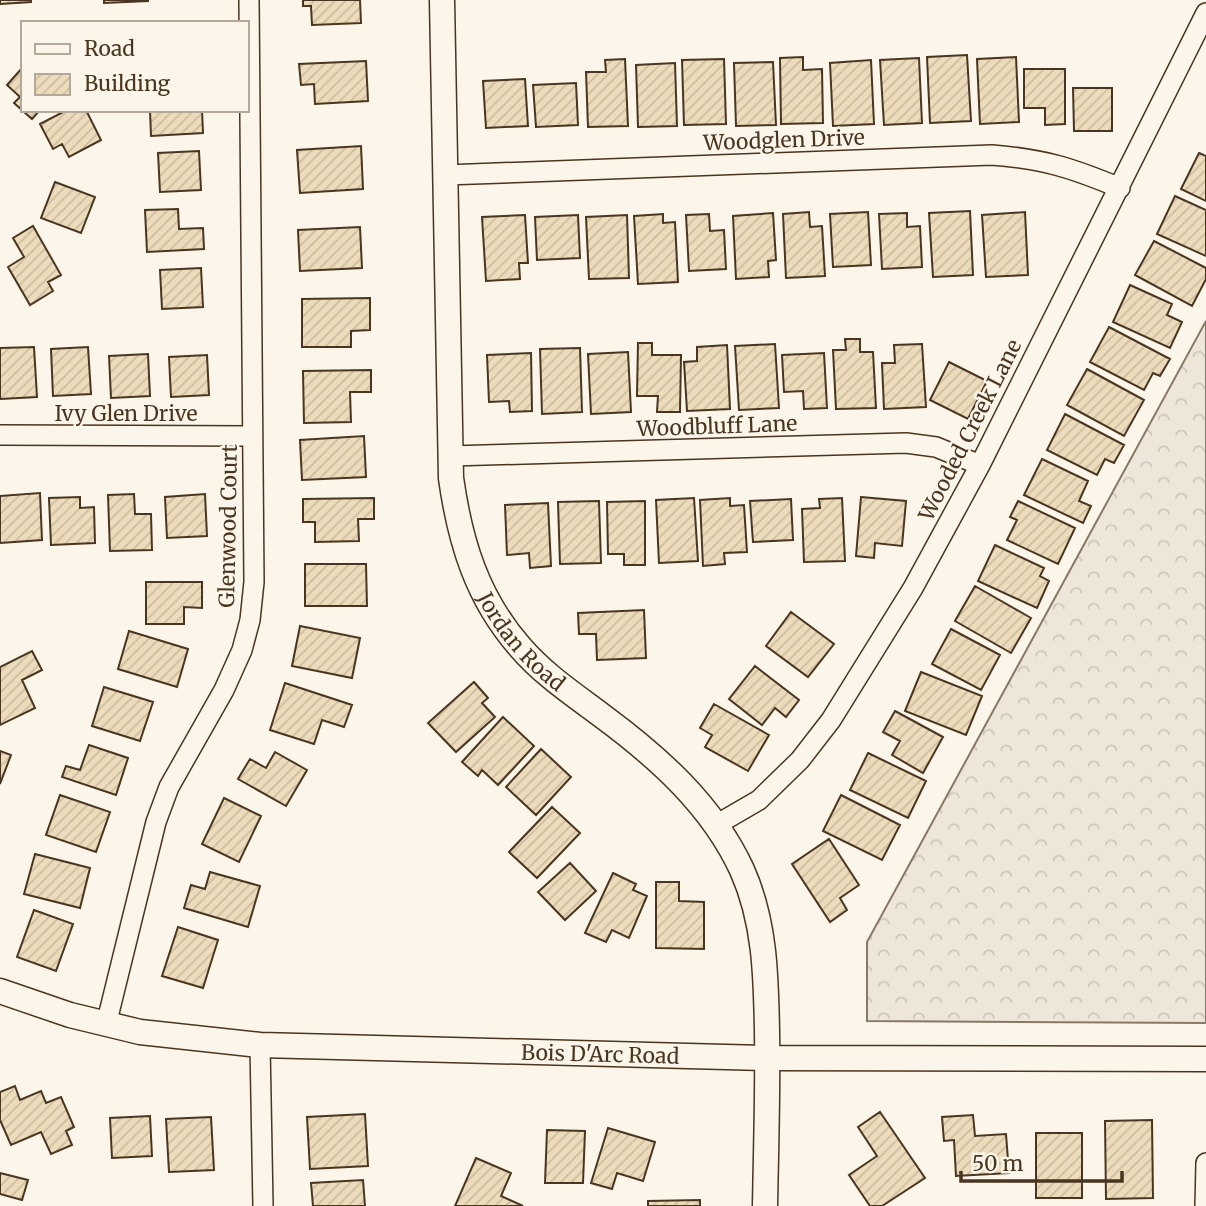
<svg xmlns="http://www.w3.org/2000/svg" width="1206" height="1206" viewBox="0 0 1206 1206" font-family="Merriweather,serif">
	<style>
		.forest { fill: url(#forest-crowns); stroke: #887966; stroke-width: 2 }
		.building { fill: url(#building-hatch); stroke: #4a3520; stroke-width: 2 }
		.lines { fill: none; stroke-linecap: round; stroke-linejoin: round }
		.minor-casing { stroke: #4a3520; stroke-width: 22 }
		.tertiary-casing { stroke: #4a3520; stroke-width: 27 }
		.minor { stroke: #fbf6e9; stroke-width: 19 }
		.tertiary { stroke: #fbf6e9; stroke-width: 24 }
		.labels { text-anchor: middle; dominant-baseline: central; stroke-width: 5; stroke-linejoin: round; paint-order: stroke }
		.street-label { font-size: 21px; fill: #4a3520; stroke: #fbf6e9 }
	</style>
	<defs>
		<pattern id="forest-crowns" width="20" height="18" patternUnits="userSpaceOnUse" patternTransform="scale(1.75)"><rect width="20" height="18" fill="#ede6d9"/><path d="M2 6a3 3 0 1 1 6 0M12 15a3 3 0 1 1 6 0" fill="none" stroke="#cdc6ba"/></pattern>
		<pattern id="building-hatch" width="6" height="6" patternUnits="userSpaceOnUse" patternTransform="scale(1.75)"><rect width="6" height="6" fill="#ecdcbc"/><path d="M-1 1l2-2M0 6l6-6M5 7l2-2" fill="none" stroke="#ccbda1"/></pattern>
	</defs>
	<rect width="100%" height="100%" fill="#fbf6e9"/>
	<path class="forest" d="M1206 321V1023L867 1021V942Z"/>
	<path class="building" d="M0 0H31V2L0 4Z
		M104 0H148V1L104 3Z
		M303 0H360L361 23 312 25 311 6H303Z
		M967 55 971 121 930 123 927 57Z
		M803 57V70L822 69 823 123 781 124 780 58Z
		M1016 57 1019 122 980 124 977 59Z
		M919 58 922 123 884 125 880 60Z
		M625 59 628 126 588 127 586 72H606L605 60Z
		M724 59 726 124 684 125 682 60Z
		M871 60 874 124 833 126 830 63Z
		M366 61 368 101 315 104 314 84 301 85 299 64Z
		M773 62 776 125 736 126 734 63Z
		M675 63 677 126 638 127 636 65Z
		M23 67V110H40L32 119 14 103 20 97 7 85Z
		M1024 69H1065V124L1045 125V108H1024Z
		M525 79 528 126 486 128 483 81Z
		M576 83 578 125 536 127 533 85Z
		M1073 88H1112V131H1074Z
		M67 110H86L101 140 69 157 62 144 53 149 40 124Z
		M150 110H202L203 133 151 136Z
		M361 146 363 189 300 193 297 150Z
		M199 151 201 190 160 192 158 153Z
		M1199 153 1206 156V201L1181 189Z
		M55 182 95 197 81 233 41 218Z
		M1175 196 1206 210V256L1157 234Z
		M178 209 179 229 203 228 204 249 147 252 145 210Z
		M970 211 973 275 933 277 929 213Z
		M809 212 810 227 822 226 825 276 786 278 783 214Z
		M868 212 871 265 833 267 830 214Z
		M1025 212 1028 275 986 277 982 215Z
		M773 213 776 260 768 261 769 277 736 279 733 216Z
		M907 213V227L920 226 922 267 882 269 879 214Z
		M663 214V223L675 222 678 282 638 284 634 216Z
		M709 214 710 231 724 230 726 269 689 271 686 215Z
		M525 215 528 263H519L520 279 486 281 482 217Z
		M578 215 580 258 537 260 535 217Z
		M627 215 629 278 589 279 586 217Z
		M33 226 61 275 48 282 53 291 30 305 8 267 24 257 13 238Z
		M360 227 362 268 300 271 298 230Z
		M1154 241 1206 268V279L1192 306 1135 275Z
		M201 268 203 307 162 309 160 270Z
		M1130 285 1172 304 1167 315 1182 322 1170 348 1113 322Z
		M370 298V330L351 331V347H302V299Z
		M1109 327 1170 359 1160 376 1153 373 1144 390 1090 362Z
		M845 339H860V352H873L876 408 836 409 833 350H846Z
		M638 343H652V355H681L680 412H657L658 396H637Z
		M775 344 779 408 739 410 735 346Z
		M922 344 926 407 884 409 882 363H895L894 345Z
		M727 345 730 409 687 411 684 362 697 361V347Z
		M34 347 37 397 0 399V348Z
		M88 347 91 394 53 396 51 349Z
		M580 348 582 412 542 414 540 349Z
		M628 352 631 412 591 414 588 354Z
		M531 353 532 411 510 412 509 401 489 402 487 355Z
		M824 353 827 408 804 409 803 391 784 392 782 355Z
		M148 354 150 396 111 398 109 356Z
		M207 355 209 395 171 397 169 357Z
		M949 362 987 381 968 419 930 400Z
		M1087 369 1144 400 1124 436 1067 405Z
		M371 370V392H350L351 422 304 423 303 371Z
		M1065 414 1124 445 1114 463 1105 459 1097 475 1047 450Z
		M364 436 366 477 302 480 300 440Z
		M1042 459 1088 481 1079 501 1091 506 1083 523 1024 495Z
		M40 493 42 540 0 543V496Z
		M134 494 135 514H151L152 550 110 551 108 495Z
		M205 494 207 536 167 538 165 497Z
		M80 497V508L94 507 95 543 51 545 49 498Z
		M861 497 906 501 902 546 875 543 874 558 856 556Z
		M374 498V519H358L359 541 315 542V522H303V499Z
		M694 498 698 561 659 563 656 500Z
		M730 498V506L744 505 747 552 724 553 725 564 703 566 700 500Z
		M842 498 845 561 804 562 802 509 820 508 819 499Z
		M791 499 793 540 753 542 750 501Z
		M599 501 601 563 560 564 558 502Z
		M645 501V565H624V554H608L607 502Z
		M1018 501 1075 528 1058 564 1007 540 1017 520 1010 517Z
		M548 503 551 566 530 568 529 553 507 555 505 505Z
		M995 545 1044 568 1040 576 1049 581 1037 608 978 581Z
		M305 564H366L367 606H305Z
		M146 582H202V608L184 607V624H146Z
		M975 586 1031 618 1011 653 955 621Z
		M644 610 646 658 597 660 596 634H579L578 613Z
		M791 612 834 644 808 677 766 646Z
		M300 626 360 638 352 678 292 666Z
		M951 629 1000 655 981 690 932 664Z
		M129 631 188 649 177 687 118 669Z
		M32 651 42 670 22 680 35 708 0 725V667Z
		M755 666 799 700 786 717 775 708 762 725 729 699Z
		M921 672 982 696 966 735 905 711Z
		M474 682 488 698 482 703 495 717 456 752 428 723Z
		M285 683 352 705 344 727 322 720 314 744 270 730Z
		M104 687 153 702 140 741 92 726Z
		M714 704 769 735 748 771 705 747 712 735 700 728Z
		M895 711 943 737 923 773 892 755 900 741 883 732Z
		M503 717 534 746 498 785 482 770 478 776 462 762Z
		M89 745 128 758 116 795 62 777 66 766 80 770Z
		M541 749 571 777 536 815 506 787Z
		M0 751 11 755 0 784Z
		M275 752 307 770 286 806 238 779 250 759 266 768Z
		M868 753 926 781 908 818 850 790Z
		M60 795 110 812 96 852 46 835Z
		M841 795 900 825 882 860 823 831Z
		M224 798 261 816 239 862 202 844Z
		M552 807 580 833 537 878 509 852Z
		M829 839 859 885 840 898 847 910 830 922 792 864Z
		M35 854 90 868 80 908 24 894Z
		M570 863 596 891 565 920 538 892Z
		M210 872 260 886 248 927 184 908 191 885 205 889Z
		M613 873 636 884 633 890 647 896 629 938 612 930 606 942 585 933Z
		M656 882H679V901L704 902V949L656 948Z
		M34 910 73 924 56 971 17 957Z
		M178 927 218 940 203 988 162 976Z
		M15 1086 20 1100 41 1091 46 1103 61 1097 74 1127 66 1131 72 1145 51 1154 41 1132 11 1145 0 1120V1092Z
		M880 1112 925 1178 882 1206H870L849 1175 877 1156 858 1127Z
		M365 1114 368 1166 310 1169 307 1117Z
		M973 1115 975 1136 1006 1134 1009 1173 956 1176 954 1140 944 1141 942 1117Z
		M150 1116 152 1156 112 1158 110 1118Z
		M211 1117 214 1170 169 1172 166 1119Z
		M1152 1120 1153 1198 1106 1199 1105 1121Z
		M608 1128 655 1142 643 1181 617 1173 612 1189 591 1183Z
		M547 1130 585 1131 583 1183H545Z
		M1036 1133H1082V1198H1036Z
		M476 1158 511 1173 501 1196 523 1206H455Z
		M0 1173 28 1180 22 1200 0 1194Z
		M363 1180 365 1206H313L311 1183Z
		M700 1200V1206H648V1201Z"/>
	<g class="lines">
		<g class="minor-casing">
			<path id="minor" d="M445 175 992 155C1044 159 1072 168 1120 188
				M0 435 252 436
				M451 456 906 443 936 447 980 465
				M716 825 759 800 800 760 831 720 913 588 980 465 1206 13
				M106 1025 156 822 169 787 224 690 242 650 250 620 254 582 249 0
				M260 1045 263 1206
				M1205 1206 1206 1163"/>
		</g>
		<g class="tertiary-casing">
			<g id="tertiary">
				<path id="s1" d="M442 0 451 478C460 542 477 598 520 647 543 674 573 694 601 715 658 757 712 805 742 870 765 921 766 976 767 1031 768 1089 766 1148 765 1206"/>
				<path id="s2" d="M0 991 70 1015 140 1032 260 1045 767 1058 1206 1059"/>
			</g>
		</g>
		<use href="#minor" class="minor"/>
		<use href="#tertiary" class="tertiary"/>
	</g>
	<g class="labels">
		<g class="street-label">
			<text transform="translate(784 140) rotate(-2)">Woodglen Drive</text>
			<text x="126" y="413">Ivy Glen Drive</text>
			<text transform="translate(717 426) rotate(-2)">Woodbluff Lane</text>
			<text transform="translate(970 430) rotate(-63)">Wooded Creek Lane</text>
			<text transform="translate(228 526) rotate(-89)">Glenwood Court</text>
			<text stroke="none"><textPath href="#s1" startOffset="660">Jordan Road</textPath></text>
			<text stroke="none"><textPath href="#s2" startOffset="607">Bois D'Arc Road</textPath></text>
		</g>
	</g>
	<rect x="21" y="21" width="228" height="91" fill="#fbf6e9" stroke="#b4a999" stroke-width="2"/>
	<rect x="35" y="44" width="35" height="10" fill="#fbf6e9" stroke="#b4a999" stroke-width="2"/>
	<text x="84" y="56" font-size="21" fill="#4a3520">Road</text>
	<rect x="35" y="74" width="35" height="21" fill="url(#building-hatch)" stroke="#b4a999" stroke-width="2"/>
	<text x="84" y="91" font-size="21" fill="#4a3520">Building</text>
	<path d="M961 1171v10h161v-10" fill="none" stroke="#4a3520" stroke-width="3.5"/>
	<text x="972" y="1171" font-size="21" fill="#4a3520" stroke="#fbf6e9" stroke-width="5" paint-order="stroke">50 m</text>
</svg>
